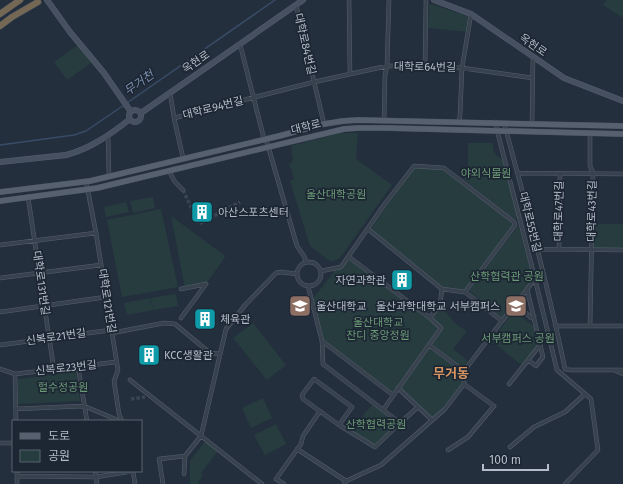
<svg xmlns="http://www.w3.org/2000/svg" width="623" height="484" viewBox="0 0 623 484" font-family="'Fira Sans','Noto Sans KR',sans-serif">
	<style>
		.green { fill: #263c3f }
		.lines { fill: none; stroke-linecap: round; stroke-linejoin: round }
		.stream { stroke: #394c67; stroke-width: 1.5 }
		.street-tunnel { stroke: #3a4453; stroke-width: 3.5; stroke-dasharray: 3.5 2; stroke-linecap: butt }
		.street-casing { stroke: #565f6c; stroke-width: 4.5 }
		.secondary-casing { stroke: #565f6c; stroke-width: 6 }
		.primary-casing { stroke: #414a57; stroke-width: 6 }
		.highway-casing { stroke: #434c59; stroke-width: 7 }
		.street { stroke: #38414e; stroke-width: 3.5 }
		.secondary { stroke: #465061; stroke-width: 5 }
		.primary { stroke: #56606e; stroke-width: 5.5 }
		.highway { stroke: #746855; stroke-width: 6 }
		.labels { text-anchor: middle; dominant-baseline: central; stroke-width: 3.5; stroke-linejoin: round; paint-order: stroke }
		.street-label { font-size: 11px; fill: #b4bcc9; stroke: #1d2633 }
		.park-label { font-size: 11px; fill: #6b9a76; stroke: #1d2633 }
		.poi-label { font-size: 11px; fill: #b4bcc9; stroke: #1d2633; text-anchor: start }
		.water-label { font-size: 12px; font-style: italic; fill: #7c92b1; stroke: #1d2633 }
		.quarter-label { font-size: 13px; font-weight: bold; fill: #d59563; stroke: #1d2633 }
	</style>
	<rect width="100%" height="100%" fill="#242f3e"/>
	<path class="green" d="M607 0H623V18L603 5Z
		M431 4 470 17 467 32 428 28 429 5Z
		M78 45 91 63 67 80 54 62Z
		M340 133H358L356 159 392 185 340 258 336 260 331 261 327 259 310 246 290 181 294 179 289 163 291 164 293 160 291 146Z
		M468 143H493C492 151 495 156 502 158L518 217 516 219 513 218 463 179 468 174Z
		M415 167 444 169 478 196 513 225 464 290 445 288 371 229 385 208Z
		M153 197 155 208 133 213 130 201Z
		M126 202 129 212 106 217 104 207Z
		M161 209 178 287 122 297 107 220Z
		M171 216 224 255 225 257 206 284 185 288Z
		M594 224H623V248H593Z
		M518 226 519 227 533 278 502 318 469 291Z
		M349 257 441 328 393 395 322 341 312 300 333 273V269L341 267Z
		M176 294 178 306 153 310 151 298Z
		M150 298 153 310 127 315 124 303Z
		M441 307 457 325 467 331 453 349 468 361 463 368 431 344 443 327 432 318Z
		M514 311 536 328 540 345 523 366 491 341Z
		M253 323 286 365 267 380 233 338Z
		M429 347 463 371V383L444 408 432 418 399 388Z
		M76 372 80 401 18 404V379Z
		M263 398 272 418 251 428 242 408Z
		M374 403 400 423 375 447 349 431Z
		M276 424 286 444 265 455 254 435Z
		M206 440 219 450 201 473 203 475 198 483 199 484H190V461Z"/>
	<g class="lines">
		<path class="stream" d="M127 103 275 0
			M0 145 74 135 86 131 124 105"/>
		<path class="street-tunnel" d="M183 190 199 224 240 202
			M131 399 145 397"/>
		<g class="street-casing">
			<path id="street" d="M349 0 350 74
				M296 5 324 124
				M240 44 264 139
				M425 66 426 0
				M170 92 174 118 183 158
				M174 118 314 82 387 66H424L462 68 533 78
				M384 121 385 75 387 66 389 0
				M459 122 460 115 462 68 471 14
				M495 122 535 279 557 370 591 399 598 450 565 484
				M504 123C526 204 548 286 565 369L570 370H623
				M532 123 533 57
				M108 136 109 176
				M266 139 297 246 304 256 306 262
				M169 171 175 182 183 190
				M518 173 623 174
				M86 181 96 233 118 370 114 381 119 414 122 421
				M28 197 54 370
				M0 245 96 233
				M537 249 623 250
				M559 249 560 173
				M349 257 430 318 441 328 383 410
				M297 274a12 12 0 1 1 24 0a12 12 0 1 1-24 0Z
				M321 271 341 267 384 205 414 166 444 168 514 222 515 225 465 292 442 289 368 229
				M0 278 101 265
				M308 286 322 341 323 364 400 423 375 447 339 425 303 399 302 395 314 379 352 407 339 425
				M181 289 206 284
				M527 289 543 357 536 366 528 360
				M516 303 531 318 534 316
				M0 312 106 297
				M181 318 206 284
				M430 318 440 304 442 289
				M502 321 535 279 544 277
				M556 326H623
				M590 326 593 173 590 166V134
				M112 333 164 323 175 324 210 353 220 354
				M322 341 393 395
				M0 345 111 330
				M429 345 464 371 502 321 465 292
				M78 367 87 421
				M0 369 15 374 116 362
				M616 371 623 374
				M15 374 16 421
				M130 380 262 484
				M509 384 540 345
				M398 388 432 420
				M16 409 84 406 120 421
				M400 423 418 407
				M0 443H13
				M510 447 534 427 565 412 585 394
				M297 449 346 481
				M448 450 468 437 494 406 464 384
				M17 471V484
				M95 471 97 484
				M184 474 185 456
				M17 476 96 477 133 471 135 484
				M163 484 159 459 185 456 201 436 226 329 246 304 276 273 281 272 297 274
				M284 484 276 479 301 444 303 436 320 411
				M344 484 346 481 381 465 445 409 464 384V371"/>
		</g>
		<g class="secondary-casing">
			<path id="secondary" d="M47 0 70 32 104 73 131 112
				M434 0 471 14 564 78 623 101
				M129 116a6 6 0 1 1 12 0a6 6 0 1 1-12 0Z
				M141 113 303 0
				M0 162 66 155C90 149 111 134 130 119"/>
		</g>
		<g class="primary-casing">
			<path id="primary" d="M0 192 90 181 279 136 324 124 343 121 358 120 623 126
				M0 201 97 188 344 129 358 128H387L623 134"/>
		</g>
		<g class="highway-casing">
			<path id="highway" d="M0 14 20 0
				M0 26 12 17 38 2"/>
		</g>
		<use href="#street" class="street"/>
		<use href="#secondary" class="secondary"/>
		<use href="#primary" class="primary"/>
		<use href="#highway" class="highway"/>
	</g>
	<defs>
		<g id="building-square" transform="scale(1.15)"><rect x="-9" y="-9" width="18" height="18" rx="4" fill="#0f9aa8" stroke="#1d2633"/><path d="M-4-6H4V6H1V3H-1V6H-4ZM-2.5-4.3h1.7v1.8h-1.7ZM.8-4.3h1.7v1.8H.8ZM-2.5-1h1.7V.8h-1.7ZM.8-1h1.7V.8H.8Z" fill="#fff"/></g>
		<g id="university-square" transform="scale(1.15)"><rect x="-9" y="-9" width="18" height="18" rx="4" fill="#8d6e63" stroke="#1d2633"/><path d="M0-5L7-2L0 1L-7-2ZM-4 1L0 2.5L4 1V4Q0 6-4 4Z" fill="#fff"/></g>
	</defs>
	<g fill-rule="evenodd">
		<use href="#building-square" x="202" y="212"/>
		<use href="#building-square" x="402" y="280"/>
		<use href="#university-square" x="300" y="306"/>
		<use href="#university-square" x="516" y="306"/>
		<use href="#building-square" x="205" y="319"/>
		<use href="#building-square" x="149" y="355"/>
	</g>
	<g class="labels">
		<g class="street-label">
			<text transform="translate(305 44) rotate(77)">대학로84번길</text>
			<text transform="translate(533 45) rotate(35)">옥현로</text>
			<text transform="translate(196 62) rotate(-35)">옥현로</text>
			<text transform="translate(425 67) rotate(1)">대학로64번길</text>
			<text transform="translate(213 108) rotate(-14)">대학로94번길</text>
			<text transform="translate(306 127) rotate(-14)">대학로</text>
			<text transform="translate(559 211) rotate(-89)">대학로47번길</text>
			<text transform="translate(592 211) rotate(-89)">대학로43번길</text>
			<text transform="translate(530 222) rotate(76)">대학로55번길</text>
			<text transform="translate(41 283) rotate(82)">대학로131번길</text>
			<text transform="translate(107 301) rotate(81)">대학로121번길</text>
			<text transform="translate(56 337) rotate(-8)">신복로21번길</text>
			<text transform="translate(66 368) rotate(-6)">신복로23번길</text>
		</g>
		<g class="park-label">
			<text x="486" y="173">야외식물원</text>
			<text x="336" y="194">울산대학공원</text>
			<text x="507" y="276">산학협력관 공원</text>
			<text x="378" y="322">울산대학교<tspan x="378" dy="13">잔디 중앙정원</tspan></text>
			<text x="518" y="338">서부캠퍼스 공원</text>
			<text x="63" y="387">헐수정공원</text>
			<text x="376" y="424">산학협력공원</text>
		</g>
		<g class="poi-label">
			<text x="218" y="212">아산스포츠센터</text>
			<text x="386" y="280" text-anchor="end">자연과학관</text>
			<text x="316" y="306">울산대학교</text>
			<text x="500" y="306" text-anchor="end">울산과학대학교 서부캠퍼스</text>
			<text x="220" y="319">체육관</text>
			<text x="164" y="355">KCC생활관</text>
		</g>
		<g class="water-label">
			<text transform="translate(139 83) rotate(-35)">무거천</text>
		</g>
		<g class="quarter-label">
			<text x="451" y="373">무거동</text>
		</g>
	</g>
	<rect x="12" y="420" width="130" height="52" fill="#1d2633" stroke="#59626f"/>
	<rect x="20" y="433" width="20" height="6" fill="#56606e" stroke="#59626f"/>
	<text x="48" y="440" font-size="12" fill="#b4bcc9">도로</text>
	<rect x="20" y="450" width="20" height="12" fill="#263c3f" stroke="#59626f"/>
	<text x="48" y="460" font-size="12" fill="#b4bcc9">공원</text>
	<path d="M483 464v6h65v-6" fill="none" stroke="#b4bcc9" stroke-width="2"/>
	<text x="489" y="464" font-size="12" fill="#b4bcc9" stroke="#1d2633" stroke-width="3" paint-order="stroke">100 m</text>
</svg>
